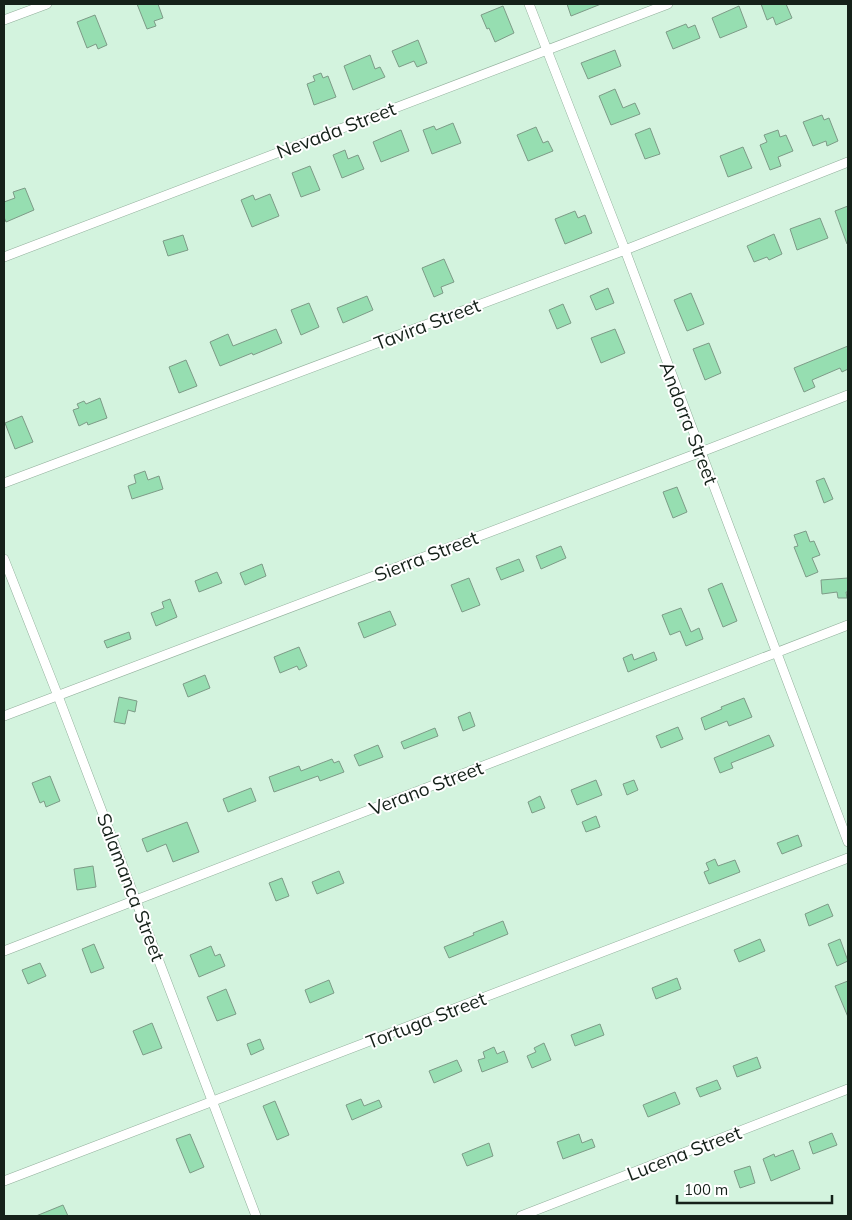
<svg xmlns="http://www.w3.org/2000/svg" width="852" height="1220" viewBox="0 0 852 1220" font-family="Mulish,sans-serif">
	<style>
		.building { fill: #96deb1; stroke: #7d9b87 }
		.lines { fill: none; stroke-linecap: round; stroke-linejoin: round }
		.street-casing { stroke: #91af9b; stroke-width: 10 }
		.street { stroke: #fff; stroke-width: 9 }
		.labels { text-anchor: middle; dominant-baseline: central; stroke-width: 4; stroke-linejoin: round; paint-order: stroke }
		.street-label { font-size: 19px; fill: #152119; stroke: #fff }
	</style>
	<rect width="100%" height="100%" fill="#d3f3de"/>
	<path class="building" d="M137 4H158L163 18 154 21 156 26 147 29Z
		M567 4H601L571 16Z
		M761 4H786L792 18 776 25 773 17 767 20Z
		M503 6 514 33 495 42 489 28 487 29 481 15Z
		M739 6 747 27 720 38 712 18Z
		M95 15 107 45 98 49 96 44 87 48 77 22Z
		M686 24 688 28 695 25 700 38 673 49 666 32Z
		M418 40 427 63 417 67 414 61 399 67 392 51Z
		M615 50 621 66 588 79 581 63Z
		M370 55 375 69 380 67 385 77 353 90 344 66Z
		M321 73 323 78 328 76 336 97 314 105 307 84 315 81 313 76Z
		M615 89 623 108 635 103 640 114 611 125 599 96Z
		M822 115 824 120 829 118 838 141 827 146 826 141 813 146 803 122Z
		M453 123 461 143 432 154 423 130 434 126 436 130Z
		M536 127 543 143 548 141 553 151 528 161 517 135Z
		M650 128 660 154 645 159 635 134Z
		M401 130 409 151 381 162 373 142Z
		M778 130 780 137 786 135 793 151 778 157 781 166 770 170 760 145 767 142 764 135Z
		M743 147 752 168 728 177 720 156Z
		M345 150 348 159 358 155 364 169 342 178 333 155Z
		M310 166 320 190 301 197 292 173Z
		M25 188 34 210 6 222 4 217V202L15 198 13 192Z
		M270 194 279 216 252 227 241 200 253 195 255 200Z
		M848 206V244H847L835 211Z
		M575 211 578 218 585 215 592 233 565 244 555 219Z
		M820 218 828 238 797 250 790 229Z
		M774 234 782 254 769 260 767 257 754 262 747 246Z
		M183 235 188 250 168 256 163 241Z
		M444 259 454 282 441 287 443 293 434 297 422 268Z
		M608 288 614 303 596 310 590 296Z
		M691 293 704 324 687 331 674 300Z
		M367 296 373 310 343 323 337 308Z
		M309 303 319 327 301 335 291 310Z
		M563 304 571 323 557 329 549 310Z
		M276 329 282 343 253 355 252 353 220 366 210 342 228 334 233 346Z
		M615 329 625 353 601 363 591 338Z
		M709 343 721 373 705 380 693 349Z
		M848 346V369L842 372 840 368 812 380 815 387 804 392 794 368Z
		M186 360 197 386 179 393 169 367Z
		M100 398 107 418 88 425 87 422 79 426 73 410 79 408 77 404 84 401 86 404Z
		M22 416 33 442 15 449 5 423Z
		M145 471 148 480 159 476 163 489 132 499 128 486 136 483 134 475Z
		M824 478 833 499 824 503 816 481Z
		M677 487 687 512 673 518 663 492Z
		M806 531 810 542 814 541 820 555 812 558 818 572 806 577 794 547 798 546 794 535Z
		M561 546 566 558 541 569 536 556Z
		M519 559 524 571 501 580 496 568Z
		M262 564 266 576 245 585 240 573Z
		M217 572 222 583 199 592 195 581Z
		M469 578 480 605 462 612 451 585Z
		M848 578V592H846L847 598H838L837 592 822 594 821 580Z
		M722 583 737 621 723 627 708 589Z
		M170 599 177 617 156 626 151 613 164 608 162 602Z
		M681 608 691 632 699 628 703 639 686 646 680 631 670 635 662 615Z
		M390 611 396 625 364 638 358 623Z
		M129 632 131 639 107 648 104 641Z
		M299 647 307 666 299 670 297 666 280 673 274 657Z
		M654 652 657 660 628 672 623 658 632 654 634 660Z
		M205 675 210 688 188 697 183 684Z
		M119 697 137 701 135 712 128 710 125 724 114 722Z
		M744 698 752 717 729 726 727 721 705 730 701 718 722 709 721 707Z
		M470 712 475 726 463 731 458 717Z
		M678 727 683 739 661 748 656 736Z
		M435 728 438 736 404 749 401 742Z
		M769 735 774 746 731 763 733 768 720 773 714 758Z
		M378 745 383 757 359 766 354 755Z
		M332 759 334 763 339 761 344 772 320 781 318 776 274 792 269 777 299 766 301 771Z
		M50 776 60 801 46 807 44 801 40 803 32 783Z
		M596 780 602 795 577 805 571 790Z
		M634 780 638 790 627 795 623 784Z
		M251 788 256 801 228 812 223 799Z
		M540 796 545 808 532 813 528 802Z
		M596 816 600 827 586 832 582 822Z
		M187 822 199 852 173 862 166 844 147 852 142 839Z
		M798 835 802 846 782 854 777 843Z
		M715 859 718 866 735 860 740 872 709 884 704 872 709 870 706 863Z
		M93 866 96 887 77 890 74 869Z
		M339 871 344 883 317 894 312 882Z
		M282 878 289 896 276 901 269 883Z
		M828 904 833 916 809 926 805 914Z
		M503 921 508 934 449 958 444 947 474 935 473 933Z
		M760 939 765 951 739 962 734 950Z
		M840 939 848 961 837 966 828 944Z
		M94 944 104 968 91 973 82 949Z
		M211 946 215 956 220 954 225 966 199 977 190 955Z
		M40 963 46 976 28 984 22 970Z
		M677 978 681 989 656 999 652 988Z
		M329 980 334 993 310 1003 305 990Z
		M848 981V1017L835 986Z
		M226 989 236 1014 217 1021 207 997Z
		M152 1023 162 1048 143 1055 133 1031Z
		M600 1024 604 1035 575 1046 571 1035Z
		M260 1039 264 1049 251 1055 247 1044Z
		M544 1043 551 1060 532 1068 527 1056 536 1052 534 1048Z
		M494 1047 497 1054 504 1051 508 1062 482 1072 478 1060 485 1058 483 1052Z
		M757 1057 761 1068 737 1077 733 1066Z
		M457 1060 462 1071 434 1083 429 1071Z
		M717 1080 721 1089 700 1097 696 1088Z
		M675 1092 680 1104 648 1117 643 1105Z
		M361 1099 364 1106 379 1100 382 1107 352 1120 346 1105Z
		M275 1101 289 1135 277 1140 263 1106Z
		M832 1133 837 1145 813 1154 809 1142Z
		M190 1134 204 1167 190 1173 176 1139Z
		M579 1134 582 1143 592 1139 595 1147 563 1159 557 1142Z
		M489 1143 493 1156 467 1166 462 1154Z
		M793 1150 800 1169 771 1181 763 1159 774 1154 775 1157Z
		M750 1166 755 1183 740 1188 734 1171Z
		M63 1205 68 1216H36Z"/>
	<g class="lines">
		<g class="street-casing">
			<path id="street" d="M529 4 625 250 848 842
				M4 20 47 4
				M4 257 668 4
				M4 483 625 250 848 162
				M4 559 58 696 256 1216
				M4 716 701 452 848 395
				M4 951 848 625
				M4 1181 848 858
				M521 1216 848 1089"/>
		</g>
		<use href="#street" class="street"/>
	</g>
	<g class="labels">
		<g class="street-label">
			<text transform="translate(336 130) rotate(-21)">Nevada Street</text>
			<text transform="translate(427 324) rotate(-21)">Tavira Street</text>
			<text transform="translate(689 423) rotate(69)">Andorra Street</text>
			<text transform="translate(426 556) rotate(-21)">Sierra Street</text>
			<text transform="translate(426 788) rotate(-21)">Verano Street</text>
			<text transform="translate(131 887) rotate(69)">Salamanca Street</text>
			<text transform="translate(426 1020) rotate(-21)">Tortuga Street</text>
			<text transform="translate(684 1153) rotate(-21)">Lucena Street</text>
		</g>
	</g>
	<rect width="852" height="1220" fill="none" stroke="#152119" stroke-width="10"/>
	<path d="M677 1195v8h155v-8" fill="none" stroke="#152119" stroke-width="2.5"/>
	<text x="684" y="1195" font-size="15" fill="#152119" stroke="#ffffff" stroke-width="4" paint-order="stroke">100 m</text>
</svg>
